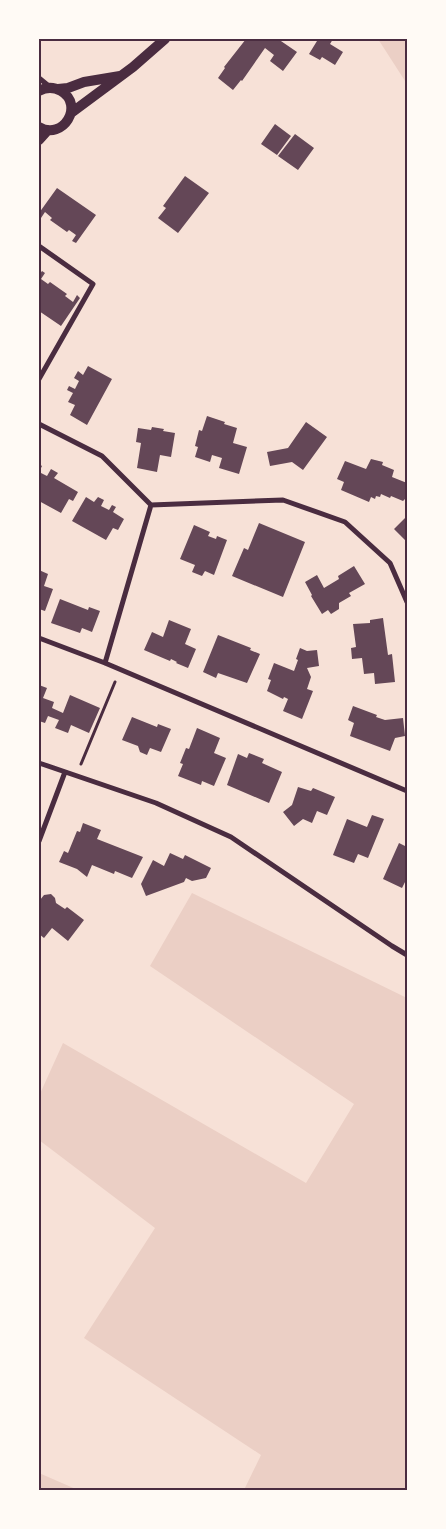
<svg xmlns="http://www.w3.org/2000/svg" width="446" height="1529" viewBox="0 0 446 1529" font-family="'Source Sans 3',sans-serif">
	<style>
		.green { fill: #ebcfc5 }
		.building { fill: #644757 }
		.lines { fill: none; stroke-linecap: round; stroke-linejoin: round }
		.path { stroke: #4a2c40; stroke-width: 3 }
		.minor { stroke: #4a2c40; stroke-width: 5 }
		.secondary { stroke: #4a2c40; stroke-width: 10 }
		.neatline { fill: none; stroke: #4a2c40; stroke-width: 2 }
	</style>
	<rect width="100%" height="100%" fill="#f7e1d7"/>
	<path class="green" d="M378 39H407V84Z
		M192 893 407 998V1490H244L261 1455 84 1338 155 1228 39 1140V1096L63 1043 306 1183 354 1104 150 966Z
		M39 1473 78 1490H39Z"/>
	<path class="building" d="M246 39H278L297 52 283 71 270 61 274 55 265 48 242 81 241 80 233 90 218 78 225 68 224 67Z
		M313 39H333L330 44 343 52 335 65 322 57 320 60 309 54 317 41Z
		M275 124 291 136 277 155 261 144Z
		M295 134 314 148 298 170 278 156Z
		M185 176 209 193 178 233 158 218 166 208 163 206Z
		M57 188 96 215 76 243 72 241 76 235 69 230 67 232 50 220 52 218 45 212 41 218 39 217V213Z
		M42 271 45 273 41 279 48 284 50 282 67 294 65 296 73 302 77 295 80 298 61 326 39 311V275Z
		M88 366 112 379 87 425 70 415 75 405 68 402 73 393 67 390 69 386 75 389 79 381 74 378 78 371 83 375Z
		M207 416 225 422 224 424 237 428 233 443 247 447 239 474 219 468 222 458 212 455 210 462 195 457 198 447 195 446 199 430 202 431Z
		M306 422 327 437 303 470 292 462 270 466 267 452 288 448Z
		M152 427 164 429 163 431 175 433 171 457 160 455 157 472 137 468 141 443 136 442 138 428 151 430Z
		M371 459 383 462 382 465 394 470 392 477 407 483V497L403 501 391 496 390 498 381 494 380 497 376 496 375 499 371 497 369 502 341 490 344 482 337 479 345 461 366 469Z
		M39 464 42 466 39 472 47 476 51 469 58 473 54 478 78 492 73 501 69 499 61 513 39 501Z
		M86 497 94 502 98 497 104 500 101 506 109 510 112 505 116 507 113 512 124 519 118 530 113 528 106 540 72 521Z
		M407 516V542L394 529Z
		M259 523 305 542 283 597 232 576 244 548 248 550Z
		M194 525 210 532 208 536 216 539 217 536 227 540 214 575 205 571 202 576 192 572 195 565 180 559Z
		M354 566 365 584 349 593 351 596 339 603V609L331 614 328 610 322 614 311 596 312 595 305 582 317 575 324 588 339 579 338 576Z
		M39 570 48 574 44 586 53 589 45 611 39 609Z
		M60 599 88 610 89 607 100 611 92 632 82 628 80 633 51 623Z
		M383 618 388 655 392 654 395 682 375 684 374 673 364 674 362 658 352 659 351 648 356 647 353 624 370 623V620Z
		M169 620 191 629 185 644 196 649 188 668 176 663 177 662 171 659 170 661 144 650 152 632 163 637Z
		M218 635 251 648 250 650 260 654 247 683 218 673 216 678 203 672Z
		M300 648 307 651 317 650 319 666 307 668 311 677 307 689 313 691 302 719 283 711 288 699 284 697 283 699 267 691 271 680 268 679 274 663 294 671 298 660 296 659Z
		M39 685 47 688 43 698 54 702 52 708 63 713 70 695 100 708 89 733 71 725 68 733 55 728 59 720 48 716 45 723 39 721Z
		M353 706 377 715 376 717 385 720 403 718 405 736 395 738 390 751 350 736 354 723 348 720Z
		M132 717 157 727 158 724 171 729 161 752 150 748 147 755 140 752 138 746 122 740Z
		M197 728 220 738 214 753 226 758 214 786 202 781 201 785 178 776 183 764 180 763 186 748 189 749Z
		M249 753 264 759 262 763 282 772 269 803 227 785 238 754 247 758Z
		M298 787 311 791 313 788 335 797 327 815 317 811 312 823 303 819 294 826 283 812 292 805Z
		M372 815 384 819 368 858 358 854 354 863 333 855 347 819 367 827Z
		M83 823 101 830 97 839 143 857 132 878 115 871 114 874 92 865 87 877 77 869 59 862 64 851 68 853 77 831 80 832Z
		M399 843 407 847V878L402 888 383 879Z
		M170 853 183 859 185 855 211 868 206 878 192 881 186 878 184 882 146 896 141 884 153 860 164 866Z
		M51 894 55 898 56 903 65 909 67 907 84 920 68 941 52 928 44 938 39 934V908L41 905 40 900 44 895Z"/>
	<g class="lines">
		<path class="path" d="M81 764 115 682"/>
		<path class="minor" d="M39 78 50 87
			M39 246 93 284 39 379
			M39 424 102 456 151 505
			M39 638 105 663 407 791
			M105 663 151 505 283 500 345 522 390 563 407 602
			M39 763 156 803 231 837 392 946 407 955
			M39 841 65 772"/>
		<path class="secondary" d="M58 89 68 88 84 82 120 76
			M39 91C46 87 54 87 61 91 85 105 63 141 39 127
			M71 113 133 67 165 39
			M39 140 48 130"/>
	</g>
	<rect width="446" height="1529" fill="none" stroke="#fffaf5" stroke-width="80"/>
	<rect x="40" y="40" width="366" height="1449" class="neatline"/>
</svg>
